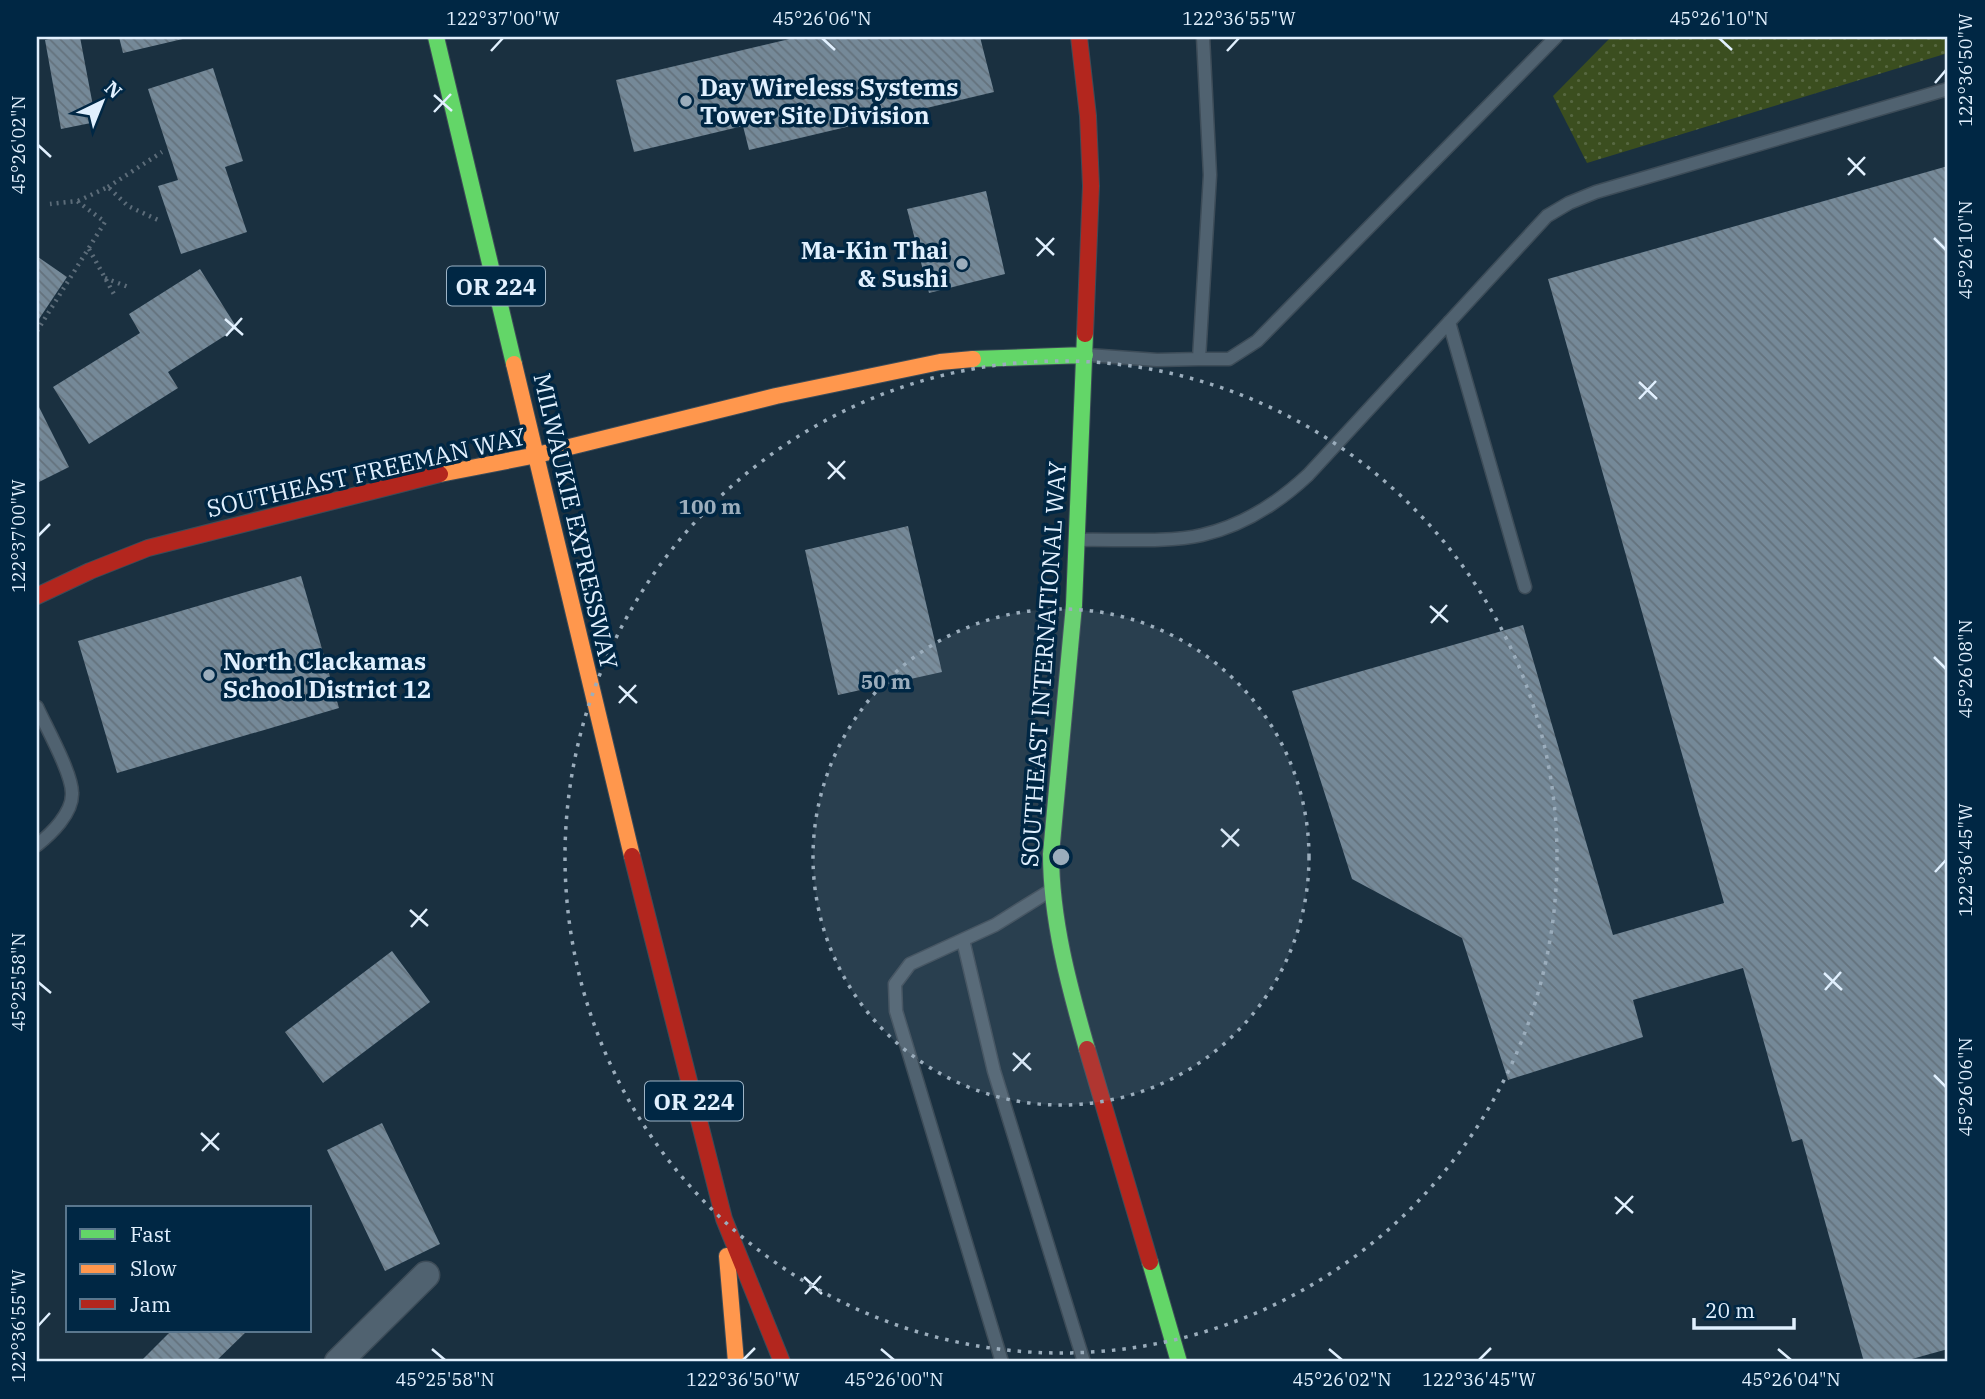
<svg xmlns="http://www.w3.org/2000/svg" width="1985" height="1399" viewBox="0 0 1985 1399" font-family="'IBM Plex Serif',serif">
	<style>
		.grass { fill: url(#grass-dots) }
		.building { fill: url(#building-back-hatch) }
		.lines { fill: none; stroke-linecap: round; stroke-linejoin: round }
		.lane-casing { stroke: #3d4c58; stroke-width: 15 }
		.street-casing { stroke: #3d4c58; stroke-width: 29 }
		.fast-casing { stroke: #3d4c58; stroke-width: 18 }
		.slow-casing { stroke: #3d4c58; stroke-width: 18 }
		.jam-casing { stroke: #3d4c58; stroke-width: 18 }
		.path { stroke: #5c6c79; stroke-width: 4.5; stroke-dasharray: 2 5; stroke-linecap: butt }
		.lane { stroke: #506270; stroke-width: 12 }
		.street { stroke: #506270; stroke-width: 26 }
		.fast { stroke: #63d668; stroke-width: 16 }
		.slow { stroke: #ff974d; stroke-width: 16 }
		.jam { stroke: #b3261e; stroke-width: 16 }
		.ticks { fill: none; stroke: #e1f0fe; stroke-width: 2.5 }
		.ring { fill: none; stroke: #9badbc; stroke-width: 3.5; stroke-dasharray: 3.5 7 }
		.poi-dot { fill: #9badbc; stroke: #002744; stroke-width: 2.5 }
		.labels { text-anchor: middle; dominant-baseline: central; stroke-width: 7; stroke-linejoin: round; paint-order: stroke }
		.shield { fill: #002744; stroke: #9eb4c6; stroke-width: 2 }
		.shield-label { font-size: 23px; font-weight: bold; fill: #e1f0fe }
		.poi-label { font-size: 24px; font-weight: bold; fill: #e1f0fe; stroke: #002744; text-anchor: start }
		.street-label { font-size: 24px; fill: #e1f0fe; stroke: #002744 }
		.centre { fill: #9badbc; stroke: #002744; stroke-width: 3.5 }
		.ring-label { font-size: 21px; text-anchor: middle; font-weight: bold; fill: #9badbc; stroke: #002744; stroke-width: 7; stroke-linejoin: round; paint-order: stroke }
		.neatline { fill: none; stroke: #e1f0fe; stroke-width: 2.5 }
		.ticks-label { font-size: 18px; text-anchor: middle; fill: #e1f0fe }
	</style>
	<defs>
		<pattern id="grass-dots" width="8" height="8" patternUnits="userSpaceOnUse" patternTransform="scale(1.75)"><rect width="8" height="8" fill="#3b4e1f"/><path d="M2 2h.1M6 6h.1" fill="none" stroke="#576841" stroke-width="1.8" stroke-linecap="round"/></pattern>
		<pattern id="building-back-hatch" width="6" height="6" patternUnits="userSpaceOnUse" patternTransform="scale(1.75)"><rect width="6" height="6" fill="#758998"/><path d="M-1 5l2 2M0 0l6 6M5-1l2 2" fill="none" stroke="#64727d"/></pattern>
	</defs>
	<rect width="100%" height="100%" fill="#1a3040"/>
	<path class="grass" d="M1611 37H1948V53L1587 163 1553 96Z"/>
	<path class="building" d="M59 37H80L96 122 61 129 45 40Z
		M119 37H187V38L123 53Z
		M798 37H980L994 92 749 150 743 126 634 152 616 80Z
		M213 68 243 161 225 167 247 232 181 254 158 186 178 180 148 89Z
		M1948 166V1349L1901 1362H1864L1802 1139 1792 1142 1743 968 1633 1000 1643 1037 1508 1080 1462 938 1352 879 1292 691 1523 625 1613 935 1724 903 1548 279Z
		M986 191 1005 274 929 293 907 209Z
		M38 257 67 277 37 322V259Z
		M200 269 237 328 168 372 178 388 89 444 53 387 140 333 129 314Z
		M37 403 69 467 37 483Z
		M908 526 942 672 838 695 805 550Z
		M301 576 339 708 117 773 78 641Z
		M392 951 430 1002 323 1083 285 1032Z
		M382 1123 440 1244 385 1271 327 1150Z
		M171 1331H247L215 1362H140Z"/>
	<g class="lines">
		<g class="lane-casing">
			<path id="lane" d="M1449 322 1525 587
				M1088 355 1157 360 1199 359 1210 175 1203 37
				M1199 359H1229L1257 341 1556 37
				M1078 540C1114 539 1168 543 1202 535 1242 526 1279 502 1308 475L1547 216 1569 203 1596 192 1948 89
				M37 707C46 727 72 773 72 793 73 813 51 834 37 845
				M963 940 994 1071 1084 1362
				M1002 1362 896 1011 895 984 910 964 995 925 1048 892"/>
		</g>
		<g class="street-casing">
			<path id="street" d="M338 1362 426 1275"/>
		</g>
		<g class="fast-casing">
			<path id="fast" d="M436 37 514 364
				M1085 334 1074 605 1051 854C1051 920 1069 986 1087 1049
				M973 359 1085 355
				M1150 1262 1179 1362"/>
		</g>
		<g class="slow-casing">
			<path id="slow" d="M514 364 632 856
				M440 474 537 455 776 396 940 362 973 359
				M727 1256 736 1362"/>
		</g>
		<g class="jam-casing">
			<path id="jam" d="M1079 37 1088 116 1091 186 1085 334
				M37 596 90 571 148 548 440 474
				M632 856 724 1219 782 1362
				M1087 1049 1150 1262"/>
		</g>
		<path class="path" d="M108 187 162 152
			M78 201 108 187 128 206 158 220
			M89 249 115 296
			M105 278 131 288
			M37 331 105 222 77 201 50 204"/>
		<use href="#lane" class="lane"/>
		<use href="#street" class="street"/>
		<use href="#fast" class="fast"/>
		<use href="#slow" class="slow"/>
		<use href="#jam" class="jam"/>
	</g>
	<path class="ticks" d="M822 38 835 50M1719 38 1732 50M491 51 503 38M1227 51 1239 38M1935 83 1946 70M434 95 452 111M434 112 451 94M38 145 51 157M1848 158 1865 175M1848 175 1865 157M1036 238 1054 255M1934 238 1946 250M1037 256 1054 238M225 319 243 335M226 336 242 318M1639 382 1657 399M1639 399 1656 381M828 462 845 479M828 479 845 461M38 536 50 524M1430 606 1448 622M1431 623 1447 605M1934 657 1946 669M619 686 637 703M619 703 636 685M1221 829 1239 846M1222 847 1239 829M1935 872 1946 860M410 910 428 926M411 927 427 909M1824 973 1842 990M38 982 51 993M1825 990 1841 972M1013 1053 1031 1070M1013 1071 1030 1053M1934 1075 1946 1087M201 1133 219 1150M202 1151 219 1133M1615 1197 1633 1213M1616 1214 1633 1196M804 1277 822 1294M805 1294 821 1276M38 1326 50 1313M432 1349 445 1360M881 1349 894 1360M1329 1349 1342 1360M1778 1349 1791 1360M743 1360 755 1348M1479 1360 1491 1348"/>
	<circle cx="1061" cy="857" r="248" fill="#9badbc" fill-opacity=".12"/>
	<g class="ring">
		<circle cx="1061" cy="857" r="248"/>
		<circle cx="1061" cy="857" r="496"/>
	</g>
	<g class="poi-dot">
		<circle cx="686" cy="101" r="7"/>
		<circle cx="962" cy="264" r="7"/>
		<circle cx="209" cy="675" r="7"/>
	</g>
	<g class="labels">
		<g class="shield">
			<rect x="447" y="266.5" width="98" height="39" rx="5"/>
			<rect x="645" y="1081.5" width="98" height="39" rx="5"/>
		</g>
		<g class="shield-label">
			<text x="496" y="286">OR 224</text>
			<text x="694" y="1101">OR 224</text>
		</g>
		<g class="poi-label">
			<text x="700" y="87">Day Wireless Systems<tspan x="700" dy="28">Tower Site Division</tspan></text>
			<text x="948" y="250" text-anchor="end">Ma-Kin Thai<tspan x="948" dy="28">&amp; Sushi</tspan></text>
			<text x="223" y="661">North Clackamas<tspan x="223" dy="28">School District 12</tspan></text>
		</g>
		<g class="street-label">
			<text transform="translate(366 472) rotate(-13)">SOUTHEAST FREEMAN WAY</text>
			<text transform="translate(576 521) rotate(77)">MILWAUKIE EXPRESSWAY</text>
			<text transform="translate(1043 664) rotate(-86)">SOUTHEAST INTERNATIONAL WAY</text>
		</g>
	</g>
	<circle cx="1061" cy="857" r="10" class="centre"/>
	<g class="ring-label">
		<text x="710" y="514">100 m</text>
		<text x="886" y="689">50 m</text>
	</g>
	<rect width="1985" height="1399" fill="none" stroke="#002744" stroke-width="77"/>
	<rect x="66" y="1206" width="245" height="126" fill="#002744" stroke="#5a778e" stroke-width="2"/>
	<rect x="80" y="1229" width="35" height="10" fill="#63d668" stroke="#5a778e" stroke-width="2"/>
	<text x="130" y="1242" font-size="21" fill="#e1f0fe">Fast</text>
	<rect x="80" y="1264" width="35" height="10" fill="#ff974d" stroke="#5a778e" stroke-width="2"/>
	<text x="130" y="1276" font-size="21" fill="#e1f0fe">Slow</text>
	<rect x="80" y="1299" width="35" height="10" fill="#b3261e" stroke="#5a778e" stroke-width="2"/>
	<text x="130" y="1312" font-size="21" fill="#e1f0fe">Jam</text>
	<g transform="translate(102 102) rotate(43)" stroke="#002744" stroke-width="5" paint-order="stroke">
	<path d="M0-5L12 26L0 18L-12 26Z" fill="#e1f0fe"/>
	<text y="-10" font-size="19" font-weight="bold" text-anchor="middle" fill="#e1f0fe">N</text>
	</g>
	<path d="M1694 1318v10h100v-10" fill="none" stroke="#e1f0fe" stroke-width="3.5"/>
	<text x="1705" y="1318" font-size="21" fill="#e1f0fe" stroke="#002744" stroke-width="5" paint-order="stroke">20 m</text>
	<rect x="38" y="38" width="1908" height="1322" class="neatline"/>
	<g class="ticks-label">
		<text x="503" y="25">122°37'00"W</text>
		<text x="822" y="25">45°26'06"N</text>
		<text x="1239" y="25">122°36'55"W</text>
		<text x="1719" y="25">45°26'10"N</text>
		<text transform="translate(1966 70) rotate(-90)" y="6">122°36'50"W</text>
		<text transform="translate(19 145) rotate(-90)" y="6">45°26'02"N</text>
		<text transform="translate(1966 250) rotate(-90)" y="6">45°26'10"N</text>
		<text transform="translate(19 536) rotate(-90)" y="6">122°37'00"W</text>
		<text transform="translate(1966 669) rotate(-90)" y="6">45°26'08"N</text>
		<text transform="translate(1966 860) rotate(-90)" y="6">122°36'45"W</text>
		<text transform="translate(19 982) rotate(-90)" y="6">45°25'58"N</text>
		<text transform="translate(1966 1087) rotate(-90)" y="6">45°26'06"N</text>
		<text transform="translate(19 1326) rotate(-90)" y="6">122°36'55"W</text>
		<text x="445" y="1386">45°25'58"N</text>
		<text x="743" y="1386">122°36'50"W</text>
		<text x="894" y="1386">45°26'00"N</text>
		<text x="1342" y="1386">45°26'02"N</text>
		<text x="1479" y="1386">122°36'45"W</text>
		<text x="1791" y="1386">45°26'04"N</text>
	</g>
</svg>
